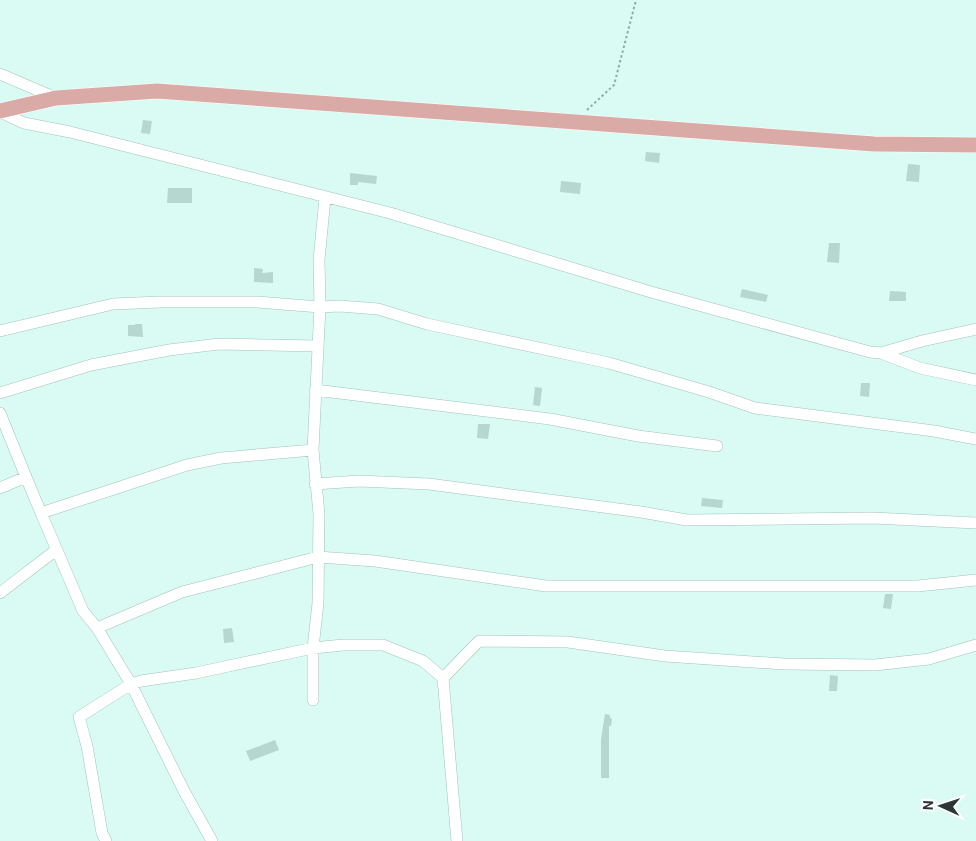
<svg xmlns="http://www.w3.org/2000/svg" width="976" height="841" viewBox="0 0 976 841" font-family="Roboto,sans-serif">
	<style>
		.building { fill: #b5d7cf }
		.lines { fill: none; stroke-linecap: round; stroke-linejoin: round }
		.minor-casing { stroke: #a1c3bb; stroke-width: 12 }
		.major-casing { stroke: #fff; stroke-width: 16 }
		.path { stroke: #92aba5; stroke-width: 2; stroke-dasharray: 2.5 2.5; stroke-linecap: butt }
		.minor { stroke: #fff; stroke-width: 11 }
		.major { stroke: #daaaa6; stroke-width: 15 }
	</style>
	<rect width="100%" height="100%" fill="#d9fbf3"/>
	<path class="building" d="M143 120 152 121 150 134 141 133Z
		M646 152 660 153 659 163 645 161Z
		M908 164 920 165 919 182 906 181Z
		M350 173 377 176 376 184 358 182V185H350Z
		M561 181 581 183 580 194 560 192Z
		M168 188H192V203H167Z
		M829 243H840L839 263 827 262Z
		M254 268 263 269 262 273 273 272V283L254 282Z
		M742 289 768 295 766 302 740 297Z
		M890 291 906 292V301H889Z
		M135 324H142L143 337 128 336V325H135Z
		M861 383H870L869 397 860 396Z
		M535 387 542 388 540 406 533 405Z
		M478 424H490L488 439 477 438Z
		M702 498 723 500 722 508 701 506Z
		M885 594H893L891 609 883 608Z
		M232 628 234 642 224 643 223 629Z
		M830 675 838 676 837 691H829Z
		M605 714 610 715V718L612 719 611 726H609V778H601V739Z
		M275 740 279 750 250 761 246 751Z"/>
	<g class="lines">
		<g class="minor-casing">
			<path id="minor" d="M0 74 56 98
				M0 112 24 123 70 132 390 213 651 292 870 352 881 353 920 368 976 380
				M0 331 113 304 160 302H257L320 307 319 260 325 198
				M881 353 922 341 976 329
				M315 390 550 419 638 436 717 446
				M0 393 91 365 169 350 219 344 318 346
				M0 413 26 477 0 488
				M26 477 41 513 187 465 221 458 313 450 320 307 340 306 378 309 427 324 609 363 709 392 755 408 934 431 976 439
				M315 484 359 481 429 484 641 512 687 520 873 518 976 523
				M41 513 83 611 97 628 131 684 184 791 212 841
				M0 593 56 550
				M97 628 182 592 318 557 375 561 546 586H918L976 580
				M313 700V648L318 603 319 514 313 450
				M106 841 102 833 87 746 79 717 131 684 141 681 196 673 313 648 343 645H383L423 661 443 678
				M457 841 443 678 479 641 568 642 665 656 784 664 875 665 929 659 976 645"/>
		</g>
		<g class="major-casing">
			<path id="major" d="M0 111 56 98 157 91 874 144 976 145"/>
		</g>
		<path class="path" d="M587 110 614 85 636 0"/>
		<use href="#minor" class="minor"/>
		<use href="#major" class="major"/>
	</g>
	<g transform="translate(941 806) rotate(273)" stroke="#ffffff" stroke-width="4" paint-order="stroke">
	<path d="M0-4L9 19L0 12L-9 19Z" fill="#2a3734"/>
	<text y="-8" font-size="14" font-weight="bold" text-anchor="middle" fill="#2a3734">N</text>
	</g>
</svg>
